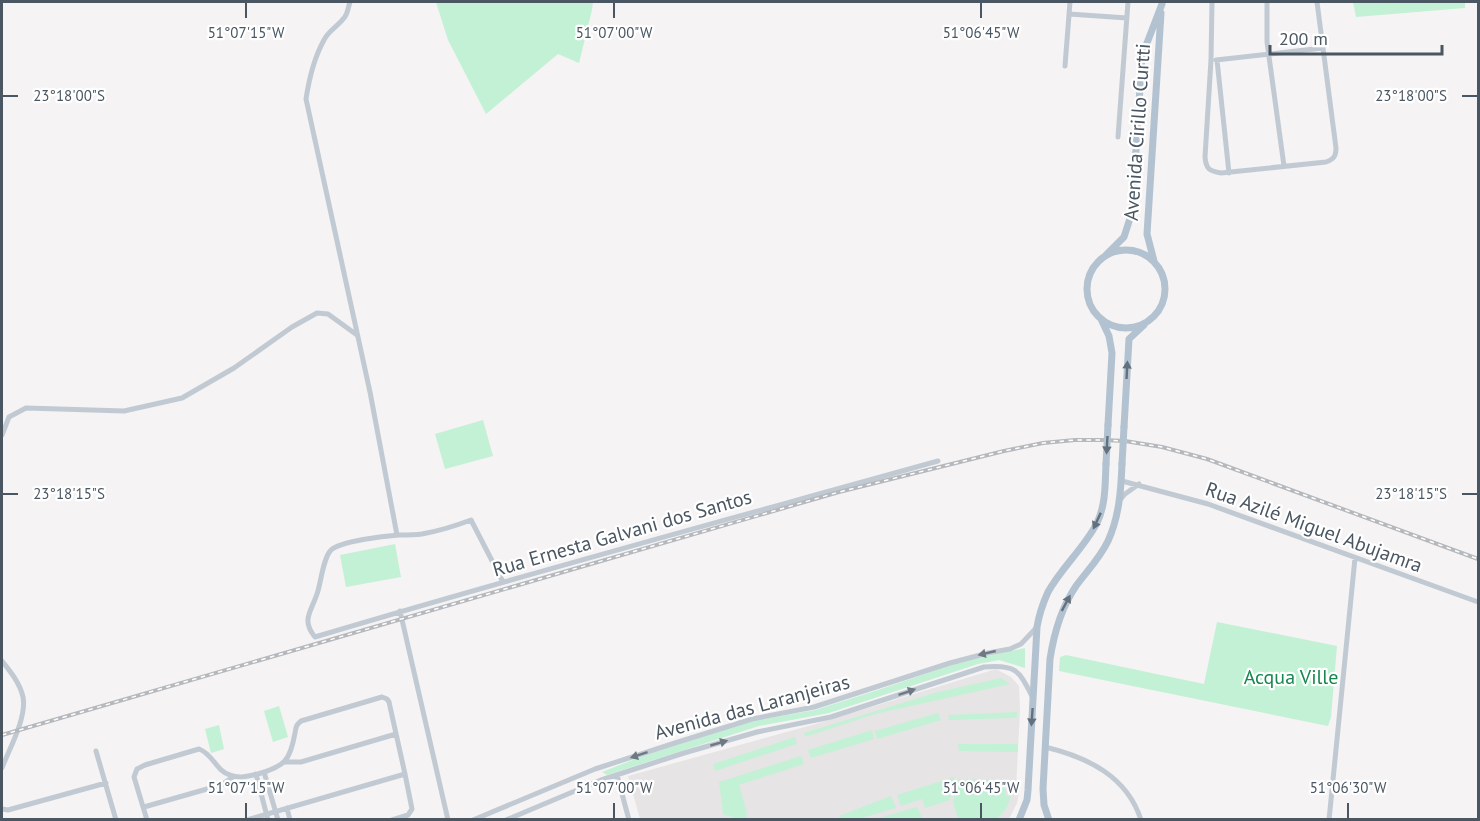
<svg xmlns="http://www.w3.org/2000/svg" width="1480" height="821" viewBox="0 0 1480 821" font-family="'PT Sans',sans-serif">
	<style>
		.education { fill: #e6e4e5 }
		.green { fill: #c3f1d5 }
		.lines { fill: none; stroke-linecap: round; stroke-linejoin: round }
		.minor { stroke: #c1cad2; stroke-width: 5 }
		.major { stroke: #b3c2d1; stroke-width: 7 }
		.rail-casing { stroke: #b5b8bd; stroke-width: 4 }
		.rail { stroke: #fff; stroke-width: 1.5; stroke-dasharray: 4.5; stroke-linecap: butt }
		.major-bridge { stroke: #b3c2d1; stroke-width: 7 }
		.oneway { fill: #64717d }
		.oneway2 { fill: #6e7983 }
		.ticks { fill: none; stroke: #4a5661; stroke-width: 2 }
		.labels { text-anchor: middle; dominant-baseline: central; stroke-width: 4.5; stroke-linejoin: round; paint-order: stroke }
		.street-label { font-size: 20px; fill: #4a5661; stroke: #fff }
		.park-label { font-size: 20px; fill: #17864f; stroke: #fff }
		.ticks-label { font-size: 15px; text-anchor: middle; fill: #4a5661; stroke: #fff; stroke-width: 4.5; stroke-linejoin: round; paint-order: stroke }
	</style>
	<rect width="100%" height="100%" fill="#f5f3f3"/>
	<path class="education" d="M996 669 1011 677 1019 686 1020 711 1016 788H1020L1017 803 1009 819H640L628 776 812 725Z"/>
	<path class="green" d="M436 2H593L592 10 579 63 558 54 486 114 448 40Z
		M1353 2H1465V8L1356 17Z
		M483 420 493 456 445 469 435 434Z
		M395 544 401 577 346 587 340 555Z
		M1217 622 1337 646 1331 717 1328 726 1059 671 1060 657 1066 655 1204 684Z
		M1025 648V668L999 660 978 664 829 713 759 726 607 775 602 772 640 757 752 721 815 710 875 691 960 662Z
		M1001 678 1010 684 875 714 805 737 804 733 938 692Z
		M279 706 288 737 273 742 264 711Z
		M1017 712V717L1010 718 949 720 948 715Z
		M938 713 941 720 877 739 875 731Z
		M219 725 224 749 211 753 205 729Z
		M872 730 874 739 811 758 808 750Z
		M795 737 797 744 715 771 713 764Z
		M958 744H1018V752L959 751Z
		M801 756 804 764 739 785 747 813H746L747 819H738L723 814 719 782Z
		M954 777 950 800 925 808 922 799 901 806 897 795Z
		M958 779 1004 780 1006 795 1011 797 1006 809 997 819H958L953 802Z
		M891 796 896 808 858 819H840L839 816Z
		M917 807 923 819H875Z"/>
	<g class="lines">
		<path class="minor" d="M350 2C348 7 348 15 343 19 337 27 328 31 324 40 314 58 309 79 306 99L370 392 397 535
			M1212 2 1211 60 1205 157C1206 169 1209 171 1221 173L1326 162C1334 159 1336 156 1336 148L1317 2
			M1267 2V42L1284 166
			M1069 14 1127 18
			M1216 60 1323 48
			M1217 60 1229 173
			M1065 66 1070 2
			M1118 137 1128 2
			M2 435 9 417 26 408 124 411 182 398 234 368 292 327 317 313 328 314 357 335
			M1122 481 1208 504 1478 602
			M1120 500 1125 494 1139 484
			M503 582 471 520C455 526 439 531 422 534 414 535 406 535 399 535 384 536 341 541 331 550 323 558 321 583 317 594 311 612 301 620 315 637 522 575 730 519 938 461
			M400 611 448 820
			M2 661C10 671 20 683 23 697 27 718 9 749 2 768
			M1045 747C1087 757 1127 776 1141 820
			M96 751 116 820
			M284 762H301L396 734
			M264 772 278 820
			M256 774 268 820
			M617 775 629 820
			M144 807 221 785 233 777
			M287 808 290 820
			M2 809 8 810 106 783
			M147 820 134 777 137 769 145 765 199 749C213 754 216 771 230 775 240 779 248 776 258 774 285 766 290 761 295 733 296 727 296 725 301 721L382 697 387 699 389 702 405 774 247 820
			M392 820 408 815 412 809 405 774
			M473 820 595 769 675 743 752 719 814 707 950 663 988 653 1010 649 1021 644 1037 627
			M506 820 601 780 684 753 757 732 831 717 984 667C1017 664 1019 671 1033 698
			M1329 820 1355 558"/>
		<path class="major" d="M1087 289a39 39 0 1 1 78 0a39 39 0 1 1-78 0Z
			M1106 255 1124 237 1132 212 1142 56 1162 4
			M1154 261 1147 234 1161 13
			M1101 319 1109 336 1112 353 1108 425
			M1124 427 1129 339 1144 325
			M1019 820 1027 800 1028 790 1037 627C1039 615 1043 603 1048 592 1062 567 1084 548 1097 523 1106 504 1105 484 1106 464
			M1049 820 1044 805 1043 789 1050 659C1054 633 1061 608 1076 586 1087 571 1100 558 1108 541 1119 517 1121 491 1122 464"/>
		<g class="rail-casing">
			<path id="rail" d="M2 735 839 492 1004 451 1043 443 1075 440H1103L1125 441 1162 447 1207 459 1478 559"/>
		</g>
		<use href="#rail" class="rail"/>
		<path class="major-bridge" d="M1106 464 1108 425
			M1122 464 1124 427"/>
	</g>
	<defs><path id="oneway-solid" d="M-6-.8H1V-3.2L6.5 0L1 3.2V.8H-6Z" transform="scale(1.5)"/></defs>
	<g class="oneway">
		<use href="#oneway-solid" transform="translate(1127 370) rotate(-87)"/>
		<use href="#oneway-solid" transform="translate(1107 445) rotate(93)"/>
		<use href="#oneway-solid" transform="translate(1097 521) rotate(115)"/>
		<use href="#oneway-solid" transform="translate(1066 603) rotate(-62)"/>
		<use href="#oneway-solid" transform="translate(1032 717) rotate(94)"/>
	</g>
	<g class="oneway2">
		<use href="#oneway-solid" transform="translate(987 653) rotate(167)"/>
		<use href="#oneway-solid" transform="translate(907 692) rotate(-19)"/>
		<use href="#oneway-solid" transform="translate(719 743) rotate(-16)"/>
		<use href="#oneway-solid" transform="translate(639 755) rotate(162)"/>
	</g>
	<path class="ticks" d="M246 3V18M614 3V18M981 3V18M3 96H18M1462 96H1477M3 494H18M1462 494H1477M246 803V818M614 803V818M981 803V818M1348 803V818"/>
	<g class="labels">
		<g class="street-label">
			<text transform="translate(1137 132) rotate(-86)">Avenida Cirillo Curtti</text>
			<text transform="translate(1314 527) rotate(20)">Rua Azilé Miguel Abujamra</text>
			<text transform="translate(622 533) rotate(-16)">Rua Ernesta Galvani dos Santos</text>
			<text transform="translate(752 707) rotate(-15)">Avenida das Laranjeiras</text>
		</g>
		<g class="park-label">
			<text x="1291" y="677">Acqua Ville</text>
		</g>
	</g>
	<g class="ticks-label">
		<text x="246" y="38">51°07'15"W</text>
		<text x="614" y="38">51°07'00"W</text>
		<text x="981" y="38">51°06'45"W</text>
		<text x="69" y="101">23°18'00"S</text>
		<text x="1411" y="101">23°18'00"S</text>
		<text x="69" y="499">23°18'15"S</text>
		<text x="1411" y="499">23°18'15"S</text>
		<text x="246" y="793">51°07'15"W</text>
		<text x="614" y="793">51°07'00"W</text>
		<text x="981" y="793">51°06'45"W</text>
		<text x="1348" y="793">51°06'30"W</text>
	</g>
	<rect width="1480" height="821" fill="none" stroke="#4a5661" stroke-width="6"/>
	<path d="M1270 45v9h172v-9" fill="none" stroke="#4a5661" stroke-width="3"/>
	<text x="1279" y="45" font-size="18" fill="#4a5661" stroke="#ffffff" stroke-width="4.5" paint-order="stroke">200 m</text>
</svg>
